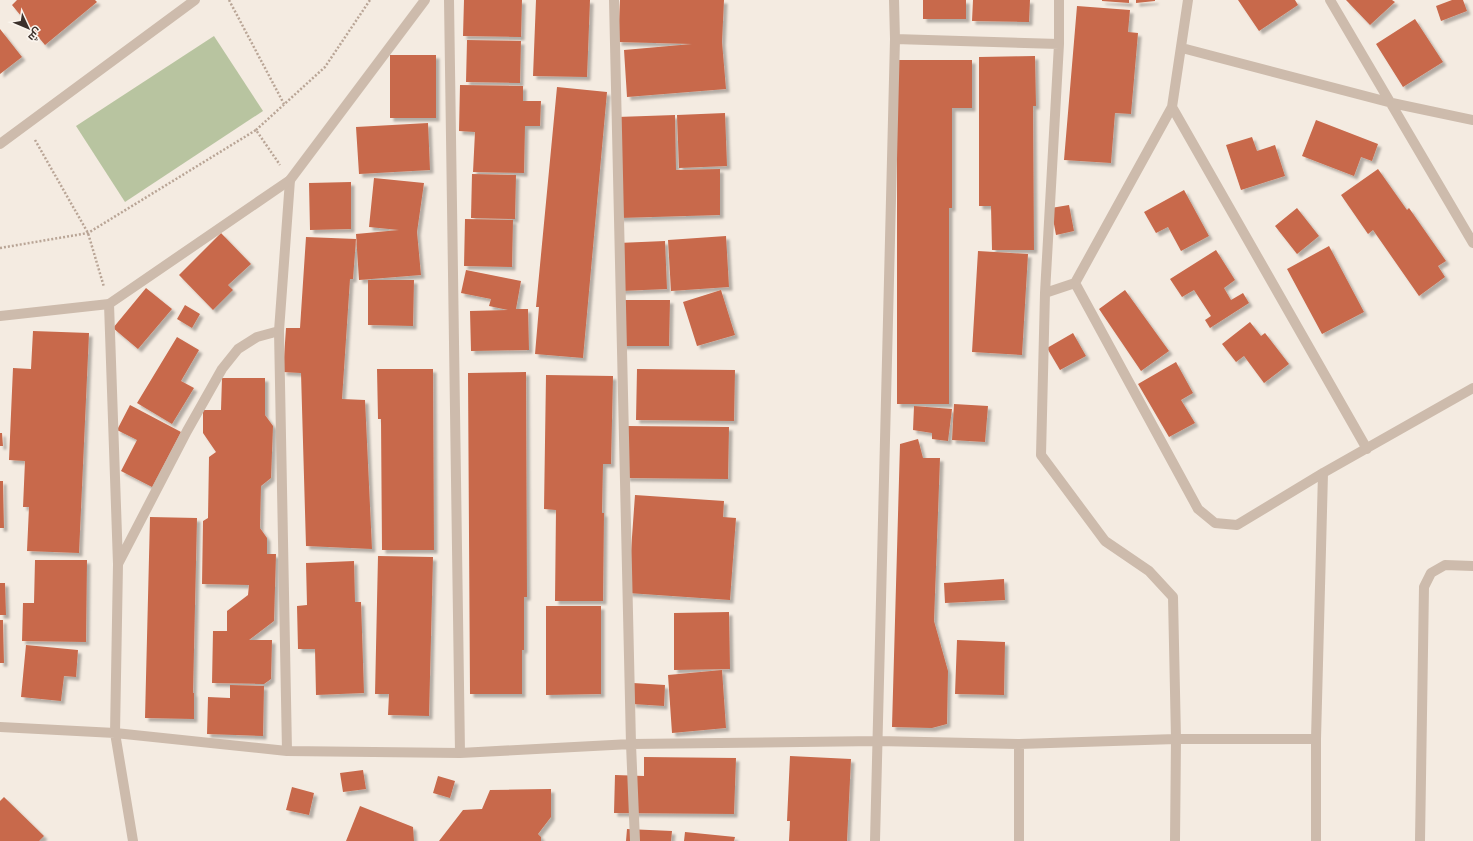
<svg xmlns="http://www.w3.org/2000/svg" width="1473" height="841" viewBox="0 0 1473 841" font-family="'Work Sans',Cairo,sans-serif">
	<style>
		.green { fill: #b8c4a0 }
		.building { fill: #c8694b; filter: url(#shadow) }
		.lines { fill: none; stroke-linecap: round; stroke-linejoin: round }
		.path { stroke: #b9a596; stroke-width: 2.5; stroke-dasharray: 2 2; stroke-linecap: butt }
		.minor { stroke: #cdbbac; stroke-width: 10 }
		.tertiary { stroke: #cdbbac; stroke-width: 10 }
	</style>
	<defs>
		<filter id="shadow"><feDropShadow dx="3.5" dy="3.5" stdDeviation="1" flood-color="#0004"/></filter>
	</defs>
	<rect width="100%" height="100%" fill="#f4ebe1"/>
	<path class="green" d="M214 36 263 111 125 202 76 126Z"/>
	<path class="building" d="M17 0H95L97 2 45 45 12 5Z
		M464 0H522L521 37 463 36Z
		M536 0H590L587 77 533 76Z
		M620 0H724L722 42 726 89 627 97 624 50 692 44 618 42Z
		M923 0H966V19H923Z
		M973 0H1030L1029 22 972 21Z
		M1102 0H1129V3L1102 1Z
		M1136 0H1155V1L1136 3Z
		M1238 0H1295L1298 5 1259 31Z
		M1346 0H1392L1395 2 1370 25Z
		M1452 0H1463L1467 11 1441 21 1436 6Z
		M1077 6 1130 10 1128 32 1138 33 1131 114 1115 113 1111 163 1064 160Z
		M1415 19 1443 62 1403 87 1376 44Z
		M0 29 22 57 0 74Z
		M467 40 521 41 520 83 466 82Z
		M390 55H436V118H390Z
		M1035 56 1036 106H1033L1034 250H992L991 206H979V57Z
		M897 60H972V108H952V208H949V404H897Z
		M460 85 523 86V101H541L540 126H525L524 173 473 172 475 132 459 131Z
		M557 87 607 92 583 358 535 354 539 307H536Z
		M725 113 727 166 679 168 677 115Z
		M675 115 676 170 720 169V215L619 218 617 117Z
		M1316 120 1378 144 1372 161 1361 157 1354 176 1302 156Z
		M428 123 430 170 359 174 356 127Z
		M1252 137 1257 151 1275 145 1285 176 1241 190 1226 145Z
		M1378 169 1407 210 1409 208 1446 261 1438 266 1445 277 1419 296 1373 230 1368 234 1341 195Z
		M472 174 516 175 515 219 471 218Z
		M374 178 424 183 417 232 421 275 359 280 356 234 399 230 369 227Z
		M351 182V229L310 230 309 183Z
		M1184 190 1209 236 1181 251 1168 227 1156 233 1144 212Z
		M1069 205 1074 231 1056 235 1051 208Z
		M1297 208 1319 236 1297 254 1275 226Z
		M465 219 513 220 512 267 464 266Z
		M221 233 251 264 228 285 233 290 213 310 179 275Z
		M726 236 729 287 671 291 668 240Z
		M306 237 356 239 353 279H350L342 399 365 400 372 549 306 546 301 373 283 372 286 328H300Z
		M665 241 667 289 620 291 618 243Z
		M1329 246 1364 312 1322 334 1287 269Z
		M1216 250 1235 280 1224 288 1231 300 1243 293 1249 303 1210 328 1205 320 1211 316 1194 290 1182 297 1170 279Z
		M978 251 1028 254 1022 355 972 352Z
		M466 270 521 281 516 309H528L529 350 471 351 470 311 508 310 489 306 491 299 461 293Z
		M368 280H414L413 326 368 325Z
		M146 288 172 309 138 349 113 328Z
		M721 290 735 335 697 346 683 302Z
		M1125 290 1169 351 1141 371 1099 309Z
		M623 300H670L669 346H622Z
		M185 305 200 314 192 328 177 319Z
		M1250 322 1261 336 1265 333 1289 364 1264 383 1244 356 1236 362 1222 344Z
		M33 331 89 333 79 553 27 551 29 507H23L25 461 9 460 13 368 31 369Z
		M1073 333 1086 356 1060 370 1047 348Z
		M177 337 199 350 181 381 194 388 172 424 137 403Z
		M1176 362 1193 393 1181 400 1195 423 1169 437 1138 384Z
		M377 369H433L434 550H382L381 419H378Z
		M637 369 735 370 734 421 636 420Z
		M526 372 527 597H524V650H522V694H470L468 373Z
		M546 375 613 376 611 464H603L602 513H604L603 601H555L556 510 544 509Z
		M222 378H265V415L273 426 271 478 261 486 260 528 267 538V554H276L274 621 249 640H272L271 679 264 684 212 683 213 631H227V611L248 595 249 585 202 584 203 521 208 518 209 457 216 452 203 433V410H221Z
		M954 404 988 406 985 442 952 440Z
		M130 405 181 432 152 487 121 471 137 440 117 430Z
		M914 406 952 409 948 441 932 439V433L913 430Z
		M627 426 729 427 728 479 626 478Z
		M0 433H2L3 446H0Z
		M918 439 923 458H940L934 621 948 671 947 724 932 728 892 727 900 444Z
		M0 481H3L4 528H0Z
		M635 495 724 501 723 517 736 518 730 600 628 593Z
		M150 517 197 518 193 693H194V719L145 718Z
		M378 556 433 557 429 716 388 715 389 694H375Z
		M35 560H87L86 642 22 641 23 603H34Z
		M354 561 355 602H361L364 693 316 695 315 649H298L297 606 307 605 306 563Z
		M1004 579 1005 600 945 603 944 583Z
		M0 583H5L6 615H0Z
		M546 606H601V694L546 695Z
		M729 612 730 669 674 670V613Z
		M0 620H3L4 663H0Z
		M957 640 1005 642 1004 695 955 694Z
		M26 645 78 650 76 677 64 676 61 701 21 697Z
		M722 670 726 728 672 733 668 675Z
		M633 683 665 685 664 706 632 704Z
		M230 685 264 686 263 736 207 734 208 697 230 698Z
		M790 756 851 759 847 841H789L790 821H787Z
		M644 757 736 758 734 814 614 813 615 775 644 776Z
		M363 770 366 789 343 792 340 773Z
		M438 776 455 781 450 798 433 793Z
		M292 787 314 793 309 815 286 810Z
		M551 789V817L538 834 541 837V841H439L463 810 482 809 490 790Z
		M4 797 44 836 39 841H0V801Z
		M360 806 413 827 414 841H346Z
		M627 829 672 831 671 841H626Z
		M685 832 735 837 734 841H684Z"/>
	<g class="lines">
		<path class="path" d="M229 0 284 104
			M256 130 325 67 370 0
			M35 140 88 233 104 287
			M0 248 88 233 256 130 280 165"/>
		<path class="minor" d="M449 0 460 753
			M614 0 631 744 635 841
			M1059 0V44L1045 293 1041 455 1105 541 1149 571 1173 597 1176 739 1175 841
			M1330 0 1473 243
			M895 39 1059 44
			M1182 48 1392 103 1473 120
			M1172 107 1367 449
			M0 144 195 0
			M1075 283 1198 509 1215 523 1237 525 1323 473 1473 388
			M1045 293 1075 283 1172 107 1188 0
			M109 304 118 564 115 733 133 841
			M118 564 187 431 222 369 238 349 257 337 279 331
			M0 727 115 733 287 751 460 753 631 744 878 741 1019 744 1176 739H1316
			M1019 744V841
			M287 751 279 331 290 180
			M875 841 895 39 894 0
			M1316 841V739L1323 473
			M1420 841 1424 587 1431 573 1445 565 1473 566"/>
		<path class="tertiary" d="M0 316 109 304 290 180 425 0"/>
	</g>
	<g transform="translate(28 28) rotate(134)" stroke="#fbf5ee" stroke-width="3" paint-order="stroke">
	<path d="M0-3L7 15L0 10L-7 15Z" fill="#3b302b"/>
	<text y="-6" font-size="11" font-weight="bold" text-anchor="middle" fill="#3b302b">ش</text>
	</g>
</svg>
